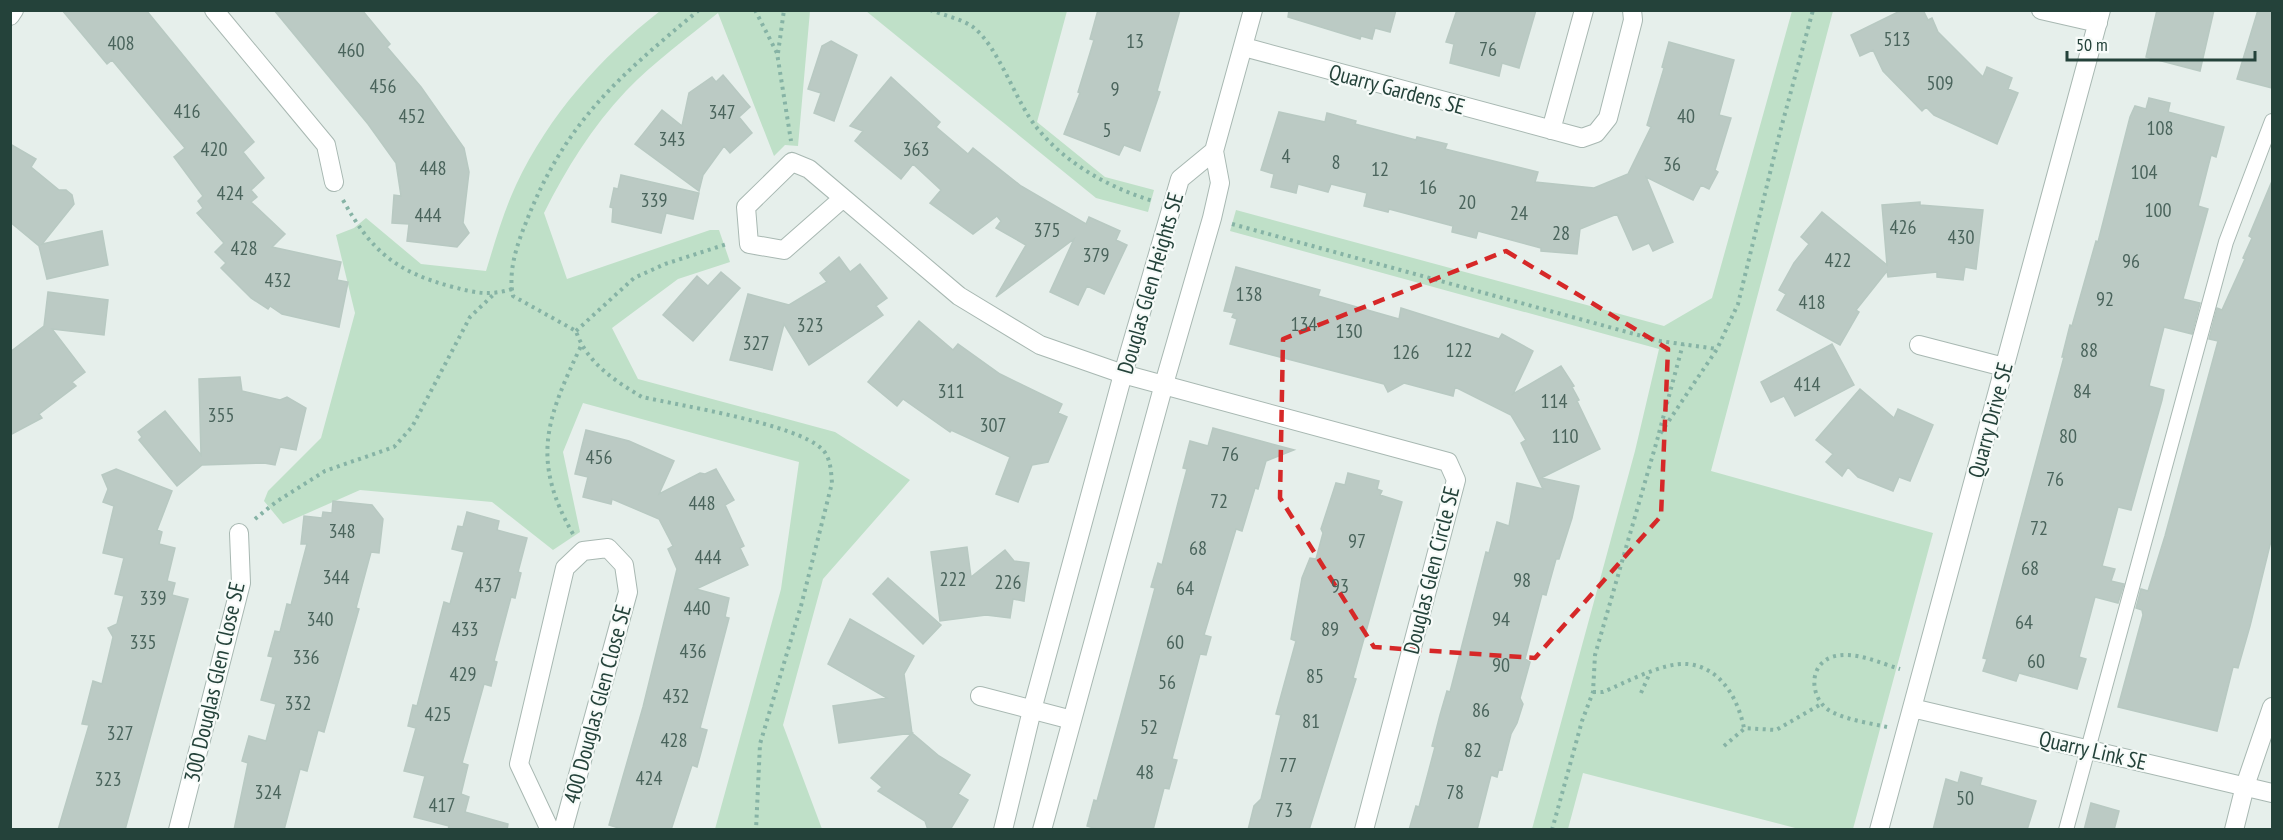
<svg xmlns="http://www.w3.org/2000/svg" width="2283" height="840" viewBox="0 0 2283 840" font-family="'PT Sans Narrow',sans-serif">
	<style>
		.green { fill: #bfe0c8 }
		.building { fill: #bbcac4; stroke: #b8c9c2; stroke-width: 1.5 }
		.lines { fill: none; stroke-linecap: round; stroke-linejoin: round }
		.service-casing { stroke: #a8b8b2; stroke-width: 16 }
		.minor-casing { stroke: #a8b8b2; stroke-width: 20 }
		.tertiary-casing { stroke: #a8b8b2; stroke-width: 20 }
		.path { stroke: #86b3a5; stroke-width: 4; stroke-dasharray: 3 4.5; stroke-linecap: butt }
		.service { stroke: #fff; stroke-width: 14 }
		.minor { stroke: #fff; stroke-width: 18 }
		.tertiary { stroke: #fff; stroke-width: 18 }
		.marked { fill: none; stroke: #d62828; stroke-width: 4.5; stroke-dasharray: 12 8; stroke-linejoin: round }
		.labels { text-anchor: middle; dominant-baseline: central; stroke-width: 4.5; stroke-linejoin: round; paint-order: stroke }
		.number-label { font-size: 20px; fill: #4a645c }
		.street-label { font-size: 22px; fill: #24423a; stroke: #f7fbf9 }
	</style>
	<rect width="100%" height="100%" fill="#e6efeb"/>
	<path class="green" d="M660 11H810L798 146 785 145 774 156 718 13C687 38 654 62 626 91 592 127 566 169 544 213L567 279 710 230H719L730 262 678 279 612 328 638 379 835 432 910 480 823 579 783 725 822 829H715L781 589 799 462 583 403 563 452 580 532 553 550 492 502 360 490 283 524 264 501 268 491 321 438 355 313 336 235 354 228 366 218 421 264 486 271C495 242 503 213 516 185 549 115 600 58 660 11Z
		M866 11H1067L1037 122 1105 177 1154 190 1148 212 1096 198Z
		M1792 11H1833L1711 471 1933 533 1853 829H1799L1583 773 1568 829H1532L1635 451 1659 349 1230 231 1236 210 1664 326 1712 298Z"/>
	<path class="building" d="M62 10H146L254 142 243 152 264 178 251 190 257 197 251 202 285 234 272 247 341 262 337 280 348 282 339 327 282 314 270 306 268 309 251 298 221 268 226 263 215 252 224 243 197 213 203 208 198 201 203 196 174 157 185 148 112 60 107 64Z
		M274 10H362L390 44 387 47 421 87 464 148 469 172 463 223 469 233 457 247 407 241 409 224 392 223 394 195 401 196 396 163 368 124Z
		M1098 10H1180L1157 91 1160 92 1140 151 1124 145 1119 155 1064 134 1080 93 1078 92 1094 40 1090 39Z
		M1289 10H1396L1390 32 1375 28 1372 39 1361 36 1360 39 1288 17Z
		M1457 10H1536L1519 68 1502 63 1499 76 1450 63 1454 44 1446 42Z
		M1902 10H1923L1928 20 1932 18 1938 32 1983 77 1987 67 2012 78 2008 89 2018 93 1997 144 1934 115 1926 107 1922 111 1883 71 1873 50 1860 56 1851 35Z
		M2157 10H2214L2200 71 2146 57Z
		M2258 10H2272V88L2237 79Z
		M831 41 857 55 834 121 814 113 821 93 808 89 822 46Z
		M1669 42 1734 60 1719 115 1731 118 1715 170 1718 172 1709 189 1701 185 1693 200 1646 177 1673 242 1653 251 1649 243 1633 250 1617 214 1580 229 1577 254 1541 251V248L1478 231 1476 238 1452 232 1453 226 1389 209 1388 212 1364 206 1367 193 1331 184 1328 192 1298 184 1296 193 1271 187 1274 174 1261 170 1279 112 1325 122 1327 113 1356 121 1355 124 1416 140 1417 137 1447 144 1445 149 1538 172 1535 182 1594 188 1628 174 1651 127 1647 125 1664 68 1662 67Z
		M723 75 750 107 739 117 752 133 730 153 724 146 703 175 699 191 635 144 662 110 682 126 689 93 712 77 716 82Z
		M891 77 940 122 936 127 968 154 973 148 1021 186 1086 224 1089 217 1120 231 1116 240 1127 245 1104 294 1087 286 1078 305 1050 292 1074 239 996 297 1026 245 996 228 1001 221 997 216 973 234 930 203 941 190 913 164 901 179 855 141 863 131 850 126Z
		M2149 98 2170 103 2168 112 2224 127 2216 157 2211 155 2198 206 2208 209 2183 299 2200 303 2192 334 2164 327 2149 386 2164 390 2162 400 2131 510 2118 507 2102 566 2115 569 2111 581 2124 584 2118 603 2095 597 2079 657 2086 659 2077 689 2019 673 2016 681 1983 671 1987 659 1983 658 2064 357H2062L2070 325 2072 326 2096 241 2098 242 2130 117 2135 106 2146 109Z
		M10 144 36 159 31 167 59 190H66L72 195 74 204 42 244 102 231 108 265 47 279 39 246 10 222Z
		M621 175 699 193 693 219 666 213 661 233 612 222 613 208 610 207 614 188 618 189Z
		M2272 181V537L2250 626 2238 668 2233 667 2217 731 2118 707 2143 615 2142 610 2136 608 2141 589 2148 591 2165 536 2218 341 2209 339 2217 308 2222 310 2245 259 2243 258 2252 238 2249 236Z
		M1920 202V205L1983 210 1976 269 1965 267 1963 280 1937 277V272L1888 277 1887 271 1856 310 1859 312 1840 345 1777 310 1786 294 1779 290 1794 263 1809 244 1801 237 1822 212 1887 265 1882 205Z
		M839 257 850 272 860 264 887 298 876 306 883 315 809 365 784 324 772 370 730 360 748 294 789 305 827 282 820 273Z
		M1236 267 1320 290 1318 296 1399 319 1401 308 1499 339 1502 334 1533 351 1513 394 1561 366 1574 386 1572 387 1579 400 1577 401 1600 449 1541 478 1579 486 1572 518 1559 559H1556L1546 595 1542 594 1525 659 1530 662 1520 698 1523 704 1517 723 1511 734 1502 770 1499 769 1497 777 1491 775 1477 830H1409L1416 806 1419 807 1435 747 1432 746 1440 715 1447 691 1450 692 1486 552 1489 553 1497 522 1509 526 1517 483 1543 489 1521 443 1526 440 1511 415 1455 387 1453 396 1404 383 1388 392 1384 384 1230 344 1237 319 1232 317 1234 313 1224 311Z
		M721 272 740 288 693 341 663 315 697 276 708 286Z
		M48 292 108 300 104 335 52 329 85 372 72 382 76 386 39 414 42 418 10 435V352L44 326Z
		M919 321 953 350 958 344 1000 374 1062 404 1058 413 1067 417 1048 462 1032 465 1018 502 996 494 1010 457 951 430 950 432 903 399 897 406 868 382Z
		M1832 344 1854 385 1795 416 1784 396 1771 402 1761 382Z
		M240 377 242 391 280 400 287 397 306 408 296 450 280 447 275 465 264 463 202 465 177 486 139 440 142 437 138 432 165 411 201 455 199 379Z
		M1860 389 1894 418 1898 409 1933 425 1910 481 1899 477 1893 491 1858 477 1848 467 1842 476 1826 462 1833 454 1816 440Z
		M1213 428 1294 450 1266 461 1258 489 1255 488 1242 531 1236 529 1204 635 1211 637 1206 655 1200 654 1172 759 1177 760 1169 789 1164 788 1153 830H1100L1087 826 1094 800 1097 801 1121 714 1155 588 1151 587 1158 563 1162 565 1179 499 1187 469 1183 468 1190 441 1208 446Z
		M586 430 629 441 674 461 659 494 700 473 705 474 716 469 734 500 725 505 744 546 740 548 748 565 696 589 729 598 725 617 729 618 700 728 707 730 697 767 692 765 671 830H625L609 825 643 707 677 569 668 549 673 546 659 519 612 499 611 504 583 497 588 477 575 474Z
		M116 469 172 491 157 530 162 532 159 544 175 548 167 581 175 583 172 595 188 599 125 830H58L89 725 82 724 93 681 102 684 111 646 113 637 108 628 117 624 124 596 115 594 124 558 103 553 114 506 103 502 108 489 102 475Z
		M1348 473 1379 481 1377 489 1382 491 1380 495 1402 502 1353 678 1356 679 1309 830H1248L1254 806 1261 799 1281 715 1276 714 1296 641 1291 639 1302 578 1310 558 1316 559 1323 533 1321 529 1336 483 1345 485Z
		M333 501 372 505 383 519 379 553 371 552 356 608 359 609 324 732 318 730 307 771 300 769 284 830H234L248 763 242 761 249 736 266 741 276 704 261 700 273 657 268 656 275 631 280 632 287 604 291 605 307 544H301L304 516 322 518 323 512 332 513Z
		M467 512 499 521 497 530 527 538 518 572 521 573 515 598 511 597 494 661 497 662 491 686 484 684 462 763 468 765 461 794 469 797 465 812 508 824 507 830H448L449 826 414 817 425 776 404 771 416 728 408 726 413 705 417 706 444 602 450 604 464 552 452 549 458 526 463 527Z
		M967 547 971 577 1005 550 1014 561 1029 563 1024 601 1013 599 1010 618 986 615 940 621 931 552Z
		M888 578 941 625 923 644 873 594Z
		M850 619 914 656 904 674 912 733 939 756 970 775 958 794 968 800 950 830H928L925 821 878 791 882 787 871 778 912 733 839 743 833 706 887 698 828 664Z
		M1961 772 1982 778 1980 785 2036 801 2027 830H1933L1946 779 1958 783Z
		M2091 803 2119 811 2114 830H2084Z"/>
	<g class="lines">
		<g class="service-casing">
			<path id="service" d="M2066 830 2226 242 2272 121"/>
		</g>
		<g class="minor-casing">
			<path id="minor" d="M214 10 326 145 334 182
				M2041 10 2098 23
				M10 16 14 10
				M1244 47 1582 138 1596 133 1608 118 1633 20 1632 10
				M1551 130 1584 10
				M1214 151 1253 10
				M842 199 784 250 749 244 746 207 792 162 809 169 959 296 1040 345 1123 374 1448 462 1456 480 1364 830
				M1919 345 2004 367
				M980 696 1072 720
				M1912 708 2272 793
				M178 830 241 583 239 533
				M550 830 519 764 565 568 583 551 608 548 624 565 628 592 563 830
				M1003 830 1032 710 1123 374 1180 179 1214 151 1220 183 1212 218 1164 384 1042 830
				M1879 830 2101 10"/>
		</g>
		<g class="tertiary-casing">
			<path id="tertiary" d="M2234 830 2245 786 2272 707"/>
		</g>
		<path class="path" d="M699 10C618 77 564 123 525 225 516 247 508 273 513 296L576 331C586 362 615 381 642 397 683 406 796 424 822 449 831 458 831 472 832 483L801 606 760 744 756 830
			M755 10 777 53 791 141
			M930 10C943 15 962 19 973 27 999 47 1015 101 1037 128 1066 164 1110 188 1153 201
			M778 53 784 10
			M343 200C371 251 396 272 453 287 476 293 489 296 512 289
			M1232 224 1660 341 1717 349
			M576 331 634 278 665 264 727 244
			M1659 433 1683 344
			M255 519 276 502 325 471 394 447 412 427 470 317 493 295
			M573 534C530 459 547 418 581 346
			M1593 692H1603C1625 683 1663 662 1687 664 1721 667 1738 699 1744 728L1776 730 1821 704
			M1641 693 1649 675
			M1887 727C1869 723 1848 720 1832 712 1811 702 1806 666 1832 657 1853 650 1880 663 1900 669
			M1724 746 1744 729
			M1552 830 1582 721 1593 692 1595 655 1658 437 1717 349 1738 304 1780 132 1813 10"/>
		<use href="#service" class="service"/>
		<use href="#minor" class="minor"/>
		<use href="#tertiary" class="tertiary"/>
	</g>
	<path class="marked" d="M1506 251 1668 349 1661 516 1535 658 1374 647 1280 498 1283 339Z"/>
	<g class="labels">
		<g class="number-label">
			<text x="1897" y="39">513</text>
			<text x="1135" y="41">13</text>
			<text x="121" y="43">408</text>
			<text x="1488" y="49">76</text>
			<text x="351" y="50">460</text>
			<text x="1940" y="83">509</text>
			<text x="383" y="86">456</text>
			<text x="1115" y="89">9</text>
			<text x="187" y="111">416</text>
			<text x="722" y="112">347</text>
			<text x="412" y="116">452</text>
			<text x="1686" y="116">40</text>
			<text x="2160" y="128">108</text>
			<text x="1107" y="130">5</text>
			<text x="672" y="139">343</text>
			<text x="214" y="149">420</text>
			<text x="916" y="149">363</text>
			<text x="1286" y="156">4</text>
			<text x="1336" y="162">8</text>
			<text x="1672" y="164">36</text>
			<text x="433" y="168">448</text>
			<text x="1380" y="169">12</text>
			<text x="2144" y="172">104</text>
			<text x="1428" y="187">16</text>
			<text x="230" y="193">424</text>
			<text x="654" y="200">339</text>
			<text x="1467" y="202">20</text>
			<text x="2158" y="210">100</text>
			<text x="1519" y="213">24</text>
			<text x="428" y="215">444</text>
			<text x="1903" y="227">426</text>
			<text x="1047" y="230">375</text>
			<text x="1561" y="233">28</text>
			<text x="1961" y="237">430</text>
			<text x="244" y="248">428</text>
			<text x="1096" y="255">379</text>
			<text x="1838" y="260">422</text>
			<text x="2131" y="261">96</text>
			<text x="278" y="280">432</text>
			<text x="1249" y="294">138</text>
			<text x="2105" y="299">92</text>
			<text x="1812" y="302">418</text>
			<text x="1304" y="324">134</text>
			<text x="810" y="325">323</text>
			<text x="1349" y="331">130</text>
			<text x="756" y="343">327</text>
			<text x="1459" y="350">122</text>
			<text x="2089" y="350">88</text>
			<text x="1406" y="352">126</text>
			<text x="1807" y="384">414</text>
			<text x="951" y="391">311</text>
			<text x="2082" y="391">84</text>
			<text x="1554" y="401">114</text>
			<text x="221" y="415">355</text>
			<text x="993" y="425">307</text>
			<text x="1565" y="436">110</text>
			<text x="2068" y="436">80</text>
			<text x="1230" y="454">76</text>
			<text x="599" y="457">456</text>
			<text x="2055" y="479">76</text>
			<text x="1219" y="501">72</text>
			<text x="702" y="503">448</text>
			<text x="2039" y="528">72</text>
			<text x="342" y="531">348</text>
			<text x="1357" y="541">97</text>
			<text x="1198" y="548">68</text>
			<text x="708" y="557">444</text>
			<text x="2030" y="568">68</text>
			<text x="336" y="577">344</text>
			<text x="953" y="579">222</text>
			<text x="1522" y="580">98</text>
			<text x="1008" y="582">226</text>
			<text x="488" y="585">437</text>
			<text x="1340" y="586">93</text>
			<text x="1185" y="588">64</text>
			<text x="153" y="598">339</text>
			<text x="697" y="608">440</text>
			<text x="320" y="619">340</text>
			<text x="1501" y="619">94</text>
			<text x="2024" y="622">64</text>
			<text x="465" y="629">433</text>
			<text x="1330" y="629">89</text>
			<text x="143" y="642">335</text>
			<text x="1175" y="642">60</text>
			<text x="693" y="651">436</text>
			<text x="306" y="657">336</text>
			<text x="2036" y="661">60</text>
			<text x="1501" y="665">90</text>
			<text x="463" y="674">429</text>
			<text x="1315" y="676">85</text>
			<text x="1167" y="682">56</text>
			<text x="676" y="696">432</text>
			<text x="298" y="703">332</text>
			<text x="1481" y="710">86</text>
			<text x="438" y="714">425</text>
			<text x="1311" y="721">81</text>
			<text x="1149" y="727">52</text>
			<text x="120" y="733">327</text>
			<text x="674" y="740">428</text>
			<text x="1473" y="750">82</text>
			<text x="1288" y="765">77</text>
			<text x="1145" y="772">48</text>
			<text x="649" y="778">424</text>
			<text x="108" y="779">323</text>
			<text x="268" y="792">324</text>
			<text x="1455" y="792">78</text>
			<text x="1965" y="798">50</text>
			<text x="442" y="805">417</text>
			<text x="1284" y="810">73</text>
		</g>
		<g class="street-label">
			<text transform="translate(1397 89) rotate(15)">Quarry Gardens SE</text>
			<text transform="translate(1150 283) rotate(-74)">Douglas Glen Heights SE</text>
			<text transform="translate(1990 420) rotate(-75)">Quarry Drive SE</text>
			<text transform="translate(1431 570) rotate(-76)">Douglas Glen Circle SE</text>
			<text transform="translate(214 682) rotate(-77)">300 Douglas Glen Close SE</text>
			<text transform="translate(597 704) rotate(-75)">400 Douglas Glen Close SE</text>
			<text transform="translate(2093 750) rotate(13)">Quarry Link SE</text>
		</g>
	</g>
	<rect width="2283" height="840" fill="none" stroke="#24423a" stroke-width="24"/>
	<path d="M2067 51v9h188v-9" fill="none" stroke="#24423a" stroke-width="3"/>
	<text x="2076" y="51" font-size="18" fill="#24423a" stroke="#f7fbf9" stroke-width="4.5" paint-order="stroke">50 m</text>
</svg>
